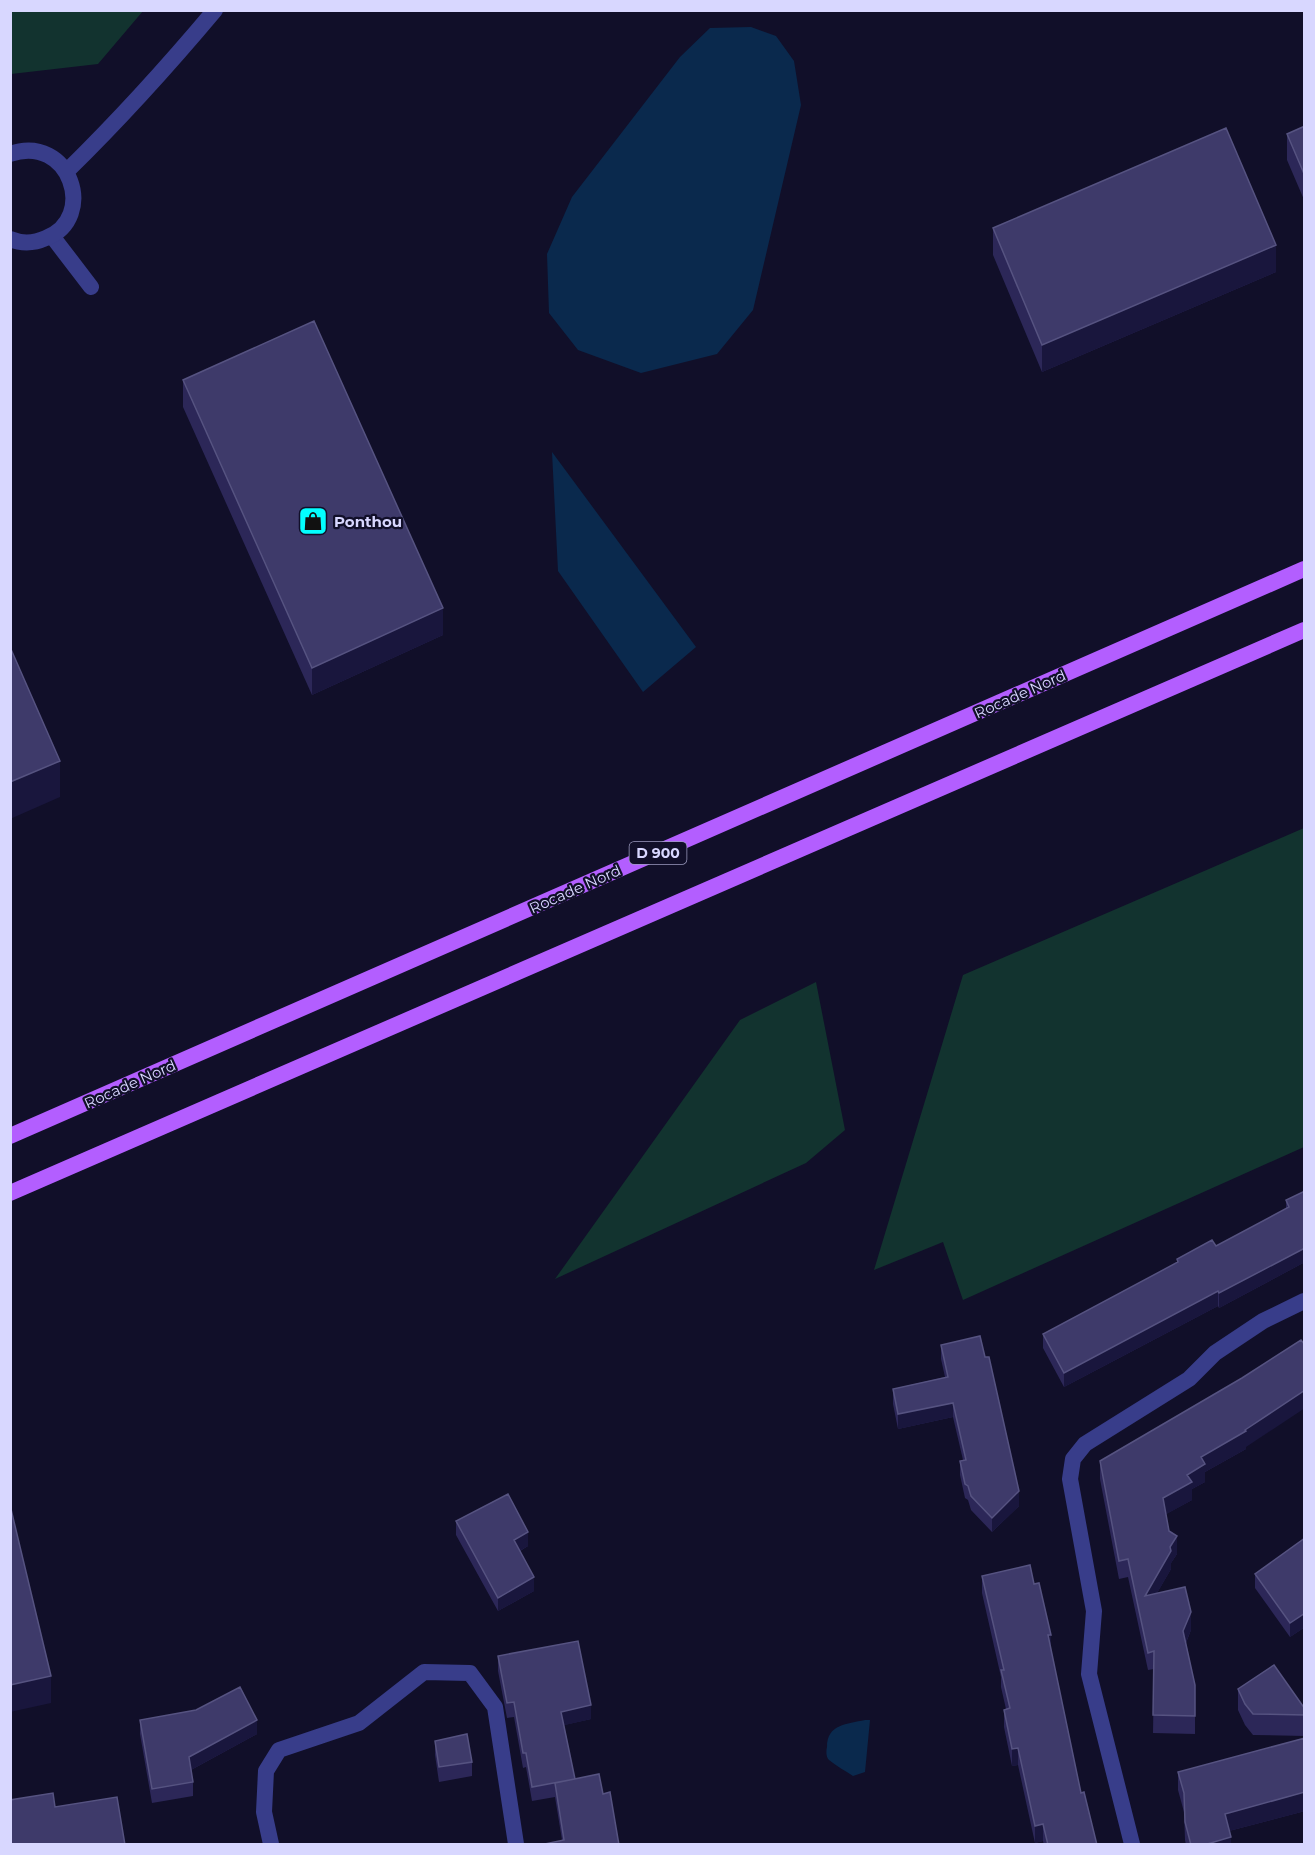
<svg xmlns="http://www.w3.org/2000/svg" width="1315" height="1855" viewBox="0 0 1315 1855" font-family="Montserrat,sans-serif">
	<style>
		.green { fill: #12332f }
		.water { fill: #0a294d }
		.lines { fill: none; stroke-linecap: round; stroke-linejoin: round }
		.service { stroke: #383d8a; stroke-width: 16 }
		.minor { stroke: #383d8a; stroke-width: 16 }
		.primary { stroke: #b35eff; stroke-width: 16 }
		.wall { fill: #2c2758 }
		.shaded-wall { fill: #19163d }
		.building { fill: #3e3a6a; stroke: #565381; stroke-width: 1.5 }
		.labels { text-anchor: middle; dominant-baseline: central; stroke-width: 4.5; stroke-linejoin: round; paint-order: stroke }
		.shield { fill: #110f29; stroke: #9c9bbf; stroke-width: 1.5 }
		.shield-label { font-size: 14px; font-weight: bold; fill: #d8d7ff }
		.poi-label { font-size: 15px; font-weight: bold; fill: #d8d7ff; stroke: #110f29; text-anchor: start }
		.street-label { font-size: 15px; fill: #d8d7ff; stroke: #110f29 }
	</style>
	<rect width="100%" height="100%" fill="#110f29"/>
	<path class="green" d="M10 11 11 10 143 11 98 64 11 74Z
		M1304 828V1147L963 1300 943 1242 874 1270 963 975Z
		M816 982 845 1130 806 1163 555 1279 740 1020Z"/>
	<path class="water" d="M751 27 776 36 794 61 801 105 753 310 717 354 641 373 578 350 549 313 547 254 572 197 680 57 710 28Z
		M552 452 696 647 643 692 558 571Z
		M865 1720H870L865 1772 853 1776C846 1771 836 1766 829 1760 826 1757 826 1751 827 1747 827 1724 847 1724 865 1720Z"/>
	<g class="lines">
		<path class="service" d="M52 236 91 287"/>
		<path class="minor" d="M10 154C70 133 98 218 46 238 35 243 22 244 10 239
			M67 171C119 120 168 66 215 10
			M271 1844 264 1812 266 1771 279 1750 359 1723 424 1672 470 1673 495 1707 516 1844
			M1132 1844 1089 1674 1094 1611 1070 1479 1073 1459 1085 1444 1189 1379 1215 1353 1263 1321 1304 1301"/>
		<path class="primary" d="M10 1136 1304 569
			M10 1193 1304 630"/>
	</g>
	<path class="wall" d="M1305 126V202L1287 160V134Z
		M993 228 1276 272 1042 372 993 255Z
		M183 380 443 635 312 695 183 407Z
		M1305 1191V1262L1219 1308 1218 1306 1064 1387 1043 1348V1334L1177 1263V1259L1216 1246 1286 1209V1200Z
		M941 1345 1019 1506 992 1532 971 1510 968 1500 965 1498 960 1475V1461L963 1460 953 1417 898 1429 893 1404V1389L945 1377 941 1359Z
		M1246 1447V1449L1205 1472V1482L1192 1489V1500L1166 1514 1169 1531 1177 1554 1171 1563V1569L1157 1593 1191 1630 1186 1643 1195 1685V1734L1153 1733 1154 1669 1148 1670 1128 1577 1119 1579 1100 1479V1461Z
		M456 1521 528 1546 520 1551 534 1591 498 1611 456 1535Z
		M1305 1538V1627L1290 1637 1255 1588V1574Z
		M982 1576 1051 1650 1081 1793 1097 1845H1044L1043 1841 1035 1843 1018 1765 1012 1766 1004 1727V1710L1006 1709 1001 1687V1677L982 1593Z
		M498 1656 591 1719 564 1725 575 1779 603 1794 619 1845 562 1840 555 1797 532 1801 526 1767 523 1768 514 1717 507 1718 498 1671Z
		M1238 1689 1305 1709V1736L1253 1735 1245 1725 1238 1710Z
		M140 1720 257 1734 191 1770 193 1782V1796L152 1803 140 1734Z
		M1305 1738V1811L1229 1831 1231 1845H1186L1185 1840 1184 1812 1178 1790V1772Z
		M435 1741 472 1762V1776L439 1782 435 1755Z"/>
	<path class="shaded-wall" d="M1276 245V272L1042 372V345Z
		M443 608V635L312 695V668Z
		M60 761V797L10 819V782Z
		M1305 1248V1262L1219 1308V1293Z
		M1218 1291V1306L1064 1387V1373Z
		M1305 1390V1408L1246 1447V1449L1205 1472V1482L1192 1489V1500L1163 1516V1498L1187 1475 1201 1457Z
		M953 1403V1417L898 1429V1414Z
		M1019 1491V1506L992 1532V1518Z
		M528 1532V1546L514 1554V1540Z
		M1177 1536V1554L1171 1563V1569L1145 1614V1596L1170 1547Z
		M534 1577V1591L498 1611V1598Z
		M1191 1612V1630L1183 1649V1631Z
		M1305 1613V1627L1290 1637V1623Z
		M1048 1635H1051V1652Z
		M51 1676V1703L10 1712V1685Z
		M591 1705V1719L561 1726V1712Z
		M257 1720V1734L189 1771V1757Z
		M1018 1748V1765L1012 1766V1749Z
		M1305 1792V1811L1225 1832V1814Z
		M1043 1824V1841L1035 1843V1826Z
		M1231 1837V1845H1204Z"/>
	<path class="building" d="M1305 126V176L1287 134Z
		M1226 128 1276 245 1042 345 993 228Z
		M314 321 443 608 312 668 183 380Z
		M10 647 60 761 10 782Z
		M1305 1191V1248L1219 1293 1218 1291 1064 1373 1043 1334 1178 1262 1177 1259 1212 1240 1216 1246 1289 1207 1286 1200Z
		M980 1336 985 1357H989L1019 1491 992 1518 971 1496 968 1486 965 1484 960 1461 966 1460 953 1403 898 1414 893 1389 948 1377 941 1345Z
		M1301 1340 1305 1345V1390L1245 1430 1246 1431 1201 1457 1205 1464 1187 1475 1192 1482 1163 1498 1169 1531 1177 1536 1170 1547 1171 1551 1145 1596 1185 1587 1191 1612 1183 1631 1195 1685V1716L1153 1715 1154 1651 1148 1653 1128 1559 1119 1561 1100 1461 1242 1378Z
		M508 1494 528 1532 514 1540 534 1577 498 1598 456 1521Z
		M10 1505 51 1676 10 1685Z
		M1305 1538V1613L1290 1623 1255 1574Z
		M1030 1565 1034 1584 1039 1583 1051 1635H1048L1081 1793 1084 1792 1097 1845H1048L1043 1824 1035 1826 1018 1748 1012 1749 1004 1710 1010 1708 1001 1670H1004L982 1576Z
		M578 1641 591 1705 561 1712 575 1779 532 1787 526 1753H523L514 1702 507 1703 498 1656Z
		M1274 1665 1305 1709V1715L1253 1714 1245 1704 1238 1689Z
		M240 1687 257 1720 189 1757 193 1782 152 1789 140 1720 196 1710Z
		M467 1734 472 1762 439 1767 435 1741Z
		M1305 1738V1792L1225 1814 1231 1837 1204 1845H1191L1185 1822 1184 1793 1178 1772Z
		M599 1774 603 1794 610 1792 619 1845H540L564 1840 555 1783Z
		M53 1793 55 1807 117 1797 125 1845H10V1800Z"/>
	<defs>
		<g id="shop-square" transform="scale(1.5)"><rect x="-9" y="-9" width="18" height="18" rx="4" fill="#03feff" stroke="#110f29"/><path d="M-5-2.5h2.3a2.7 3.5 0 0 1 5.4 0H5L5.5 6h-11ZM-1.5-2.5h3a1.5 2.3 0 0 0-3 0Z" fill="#111"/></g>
	</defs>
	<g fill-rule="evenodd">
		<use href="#shop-square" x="313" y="521"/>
	</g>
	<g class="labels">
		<rect class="shield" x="629.5" y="842" width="57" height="22" rx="4.5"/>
		<g class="shield-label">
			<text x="658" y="853">D 900</text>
		</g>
		<g class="poi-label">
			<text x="334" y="521">Ponthou</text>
		</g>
		<g class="street-label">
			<text transform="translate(1020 694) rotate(-24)">Rocade Nord</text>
			<text transform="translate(575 889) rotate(-24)">Rocade Nord</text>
			<text transform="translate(130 1084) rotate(-24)">Rocade Nord</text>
		</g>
	</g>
	<rect width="1315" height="1855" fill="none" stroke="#d8d7ff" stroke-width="24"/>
</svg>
